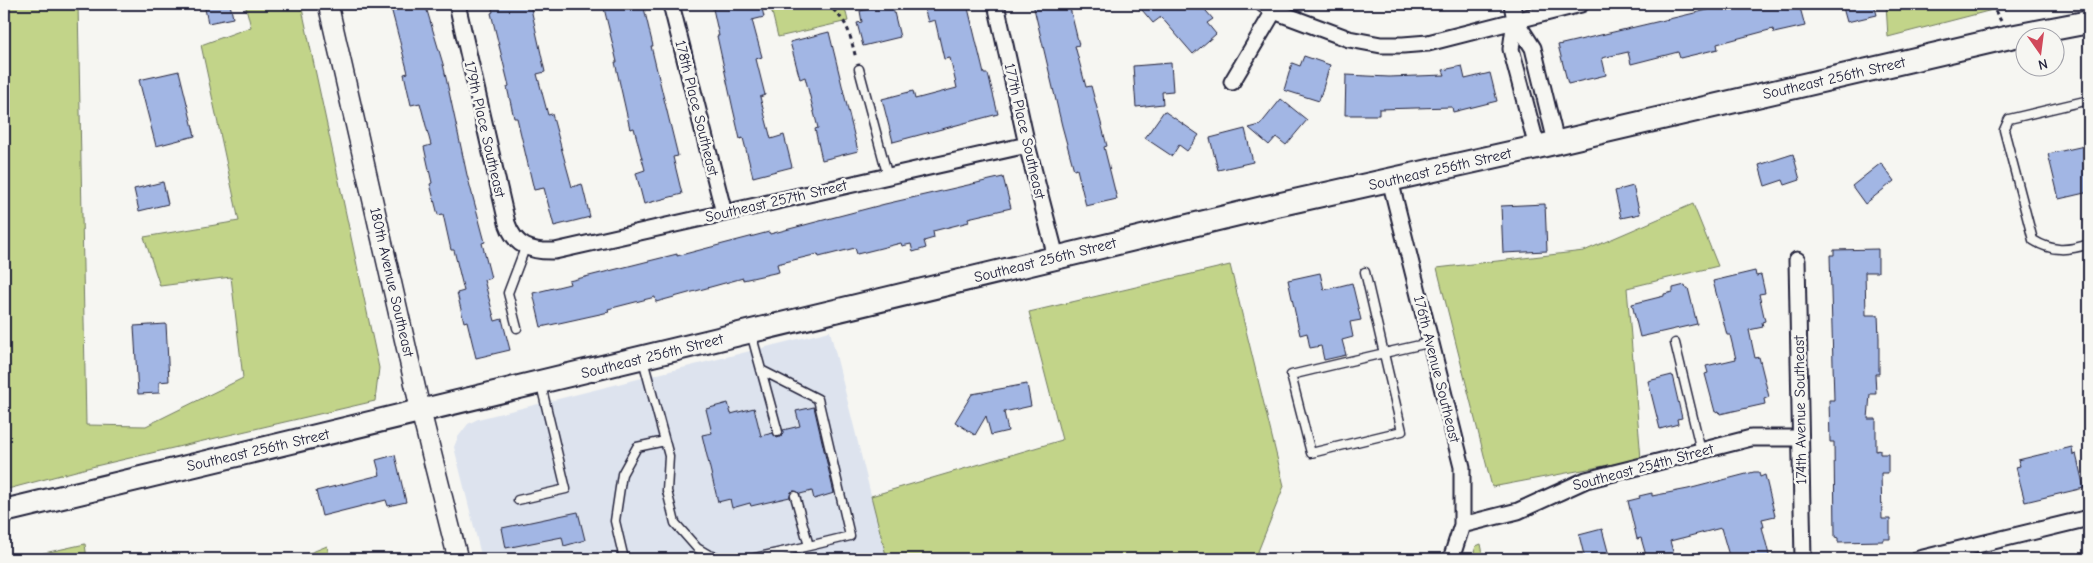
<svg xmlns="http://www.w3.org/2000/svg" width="2093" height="563" viewBox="0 0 2093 563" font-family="'Comic Neue',sans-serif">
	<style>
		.built { fill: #dde3ee }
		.green { fill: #c2d489; stroke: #727b62 }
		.building { fill: #a2b6e4; stroke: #22223b }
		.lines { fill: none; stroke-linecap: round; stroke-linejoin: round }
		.service-casing { stroke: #22223b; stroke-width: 11 }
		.minor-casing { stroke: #22223b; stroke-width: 19 }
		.tertiary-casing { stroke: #22223b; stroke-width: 22 }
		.secondary-casing { stroke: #22223b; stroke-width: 26 }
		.path { stroke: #22223b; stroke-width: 3; stroke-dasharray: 4 4; stroke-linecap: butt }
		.service { stroke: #f6f6f2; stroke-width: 8 }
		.minor { stroke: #f6f6f2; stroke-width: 15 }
		.tertiary { stroke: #f6f6f2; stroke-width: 19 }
		.secondary { stroke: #f6f6f2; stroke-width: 22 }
		.labels { text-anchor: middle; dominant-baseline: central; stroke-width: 5; stroke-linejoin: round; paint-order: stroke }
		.street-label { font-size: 15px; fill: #22223b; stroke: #f6f6f2 }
	</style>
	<rect width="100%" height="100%" fill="#f6f6f2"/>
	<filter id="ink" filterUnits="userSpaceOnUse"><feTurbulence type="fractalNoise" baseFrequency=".02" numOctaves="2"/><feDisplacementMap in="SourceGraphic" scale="10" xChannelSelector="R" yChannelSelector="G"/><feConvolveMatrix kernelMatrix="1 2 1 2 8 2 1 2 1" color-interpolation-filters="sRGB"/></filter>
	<g filter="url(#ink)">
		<path class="built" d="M830 331 887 559H482L454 447 458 437 468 424 478 419Z"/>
		<path class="green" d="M4 4H78L86 425 146 426 243 378 231 277 160 286 144 237 239 221 201 45 251 27 245 4H301L379 368 375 401 87 468 4 490Z
			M770 4H844L848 21 778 37Z
			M1886 4H2000V8L1888 37Z
			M1693 204 1718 266 1627 288 1641 459 1492 487 1437 268 1584 251Z
			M1230 265 1284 486 1255 559H887L871 496 1062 440 1029 312Z
			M85 544 87 559H17Z
			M1481 544 1484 559H1472L1476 546Z
			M327 546 330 559H295Z"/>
		<path class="building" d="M204 4H230L233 18 208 23Z
			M390 4H425L443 64 467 175 485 242 482 243 491 278 484 280 495 321 502 319 510 350 476 358 467 321 464 322 457 293 464 291 454 250H451L443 214 438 215 430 184 432 183 424 147 431 145 420 103 411 105 404 74 408 73Z
			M491 4H530L545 72 537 74 548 115 552 114 572 187 582 184 590 217 554 226 544 188 534 190 517 118H514L507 87 509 86 491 13 493 12Z
			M603 4H643L653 46H651L678 156 673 157 682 194 644 204 636 173 645 170 634 128 630 129 615 62H617Z
			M712 4H761L764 17 752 20 762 57 756 59 765 95 760 97 771 139 784 135 792 167 753 177 743 138 740 139 733 109 717 36H719Z
			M892 4 900 37 863 46 857 23 862 22 860 11Z
			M923 4H967L984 74H988L998 114 893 142 882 99 913 91 915 99 957 88 950 58 944 59 935 20 928 22Z
			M1033 4H1069L1079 45 1075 46 1086 87 1091 86 1101 123 1107 146 1104 147 1117 199 1086 206 1077 169 1074 170 1062 126Z
			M1137 4H1200L1213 19 1207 23 1216 34 1193 54 1161 17 1153 23Z
			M1733 4H1759L1760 7 1773 4H1799L1805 26 1774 33 1773 29 1717 44 1718 49 1680 58 1678 52 1631 64 1628 52 1602 58 1606 75 1568 84 1558 45Z
			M1842 4H1874L1877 15 1847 22Z
			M829 32 858 151 822 160 815 129 818 128 805 77 800 79 790 42Z
			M1304 56 1330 65 1319 101 1284 90 1292 63 1300 66Z
			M1171 63 1173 91 1162 92 1163 104 1136 107 1133 66Z
			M1462 66 1465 79 1490 73 1497 101 1453 112 1452 107 1379 109V115H1345L1346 75 1389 77 1445 75 1443 70Z
			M179 71 195 136 156 146 139 80Z
			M1281 99 1307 120 1286 145 1276 137 1269 145 1249 128 1260 125Z
			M1164 111 1199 135 1187 151 1179 145 1172 156 1145 138Z
			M1245 129 1253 162 1218 170 1210 138Z
			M2089 145V192L2059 199 2048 154Z
			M1793 154 1800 180 1785 185 1783 180 1765 186 1759 165Z
			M1881 163 1894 181 1865 204 1852 186Z
			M1003 177 1011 208 968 218 969 222 933 231 934 238 924 241 926 248 913 252 911 244 902 246 901 243 857 254 855 248 819 257 818 254 777 264 779 272 743 280V278L656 302 655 297 608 309 609 312 541 327 533 293 570 284 569 281 677 254V256L769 232 770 234 885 204Z
			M163 182 168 204 139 211 134 189Z
			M1633 186 1640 214 1621 218 1615 191Z
			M1545 204 1547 251 1503 253 1501 206Z
			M1878 249V272H1865L1866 315H1878L1879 338V374H1875L1876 394H1870L1868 419H1876V451L1880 450V454H1888V473H1881L1882 519H1890V539H1883V541L1838 542V538L1835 537 1834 442H1830L1829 400H1834L1830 255H1834V250Z
			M1755 271 1756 276 1761 275 1765 293 1759 294 1765 321 1762 322 1763 327 1749 330 1755 358 1759 357 1769 397 1764 399 1765 404 1720 414 1719 411 1715 412 1705 374 1708 373 1706 366 1736 359 1730 335H1727L1713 281Z
			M1320 273 1324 290 1352 283 1361 320 1350 322 1353 337 1342 340 1346 355 1324 360 1321 346 1310 348 1307 333 1300 335 1288 280Z
			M1685 285 1686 288H1688L1697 324 1640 337 1632 304 1664 296V294L1673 292V288Z
			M166 324 169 381 159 382V393L138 394 134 326Z
			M1672 375 1682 418 1677 419 1678 424 1660 429 1648 381Z
			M1027 384 1031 406 1004 412 1008 431 991 435 986 416 975 435 955 422 972 394Z
			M728 403 731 414 754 408 761 436 773 433 777 438 782 436 783 430 800 426 796 411 814 407 834 493 814 499 812 491 800 494 794 491 791 492 790 497 751 506 750 503 732 508 730 499 718 502 702 435 712 433 706 409Z
			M2072 447 2073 455 2076 454 2084 488 2025 502 2016 467 2020 466 2018 460Z
			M395 455 406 502 388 506 386 500 322 516 316 491 380 475 376 460Z
			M1754 472H1759L1760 477 1765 475 1775 516 1762 519 1764 527H1762L1770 559H1730L1721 528 1670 541 1675 559H1647L1641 538 1637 539 1628 501 1640 498 1639 496 1652 493V496L1688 489Z
			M578 512 585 540 564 546 562 537 506 548 502 528Z
			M1602 529 1610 559H1585L1579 535Z"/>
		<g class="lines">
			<g class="service-casing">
				<path id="service" d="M859 69 888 177
					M2089 100 2009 119 2004 130 2033 240C2052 252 2068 251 2089 244
					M1365 272 1402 431 1311 453 1291 375C1337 364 1383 353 1429 343
					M517 328 508 293 525 248
					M751 333 778 432
					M1675 343 1701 451
					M643 360 669 456 667 491 675 523 697 548 709 555 725 559
					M761 370 818 399 850 536 809 546
					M518 500 566 489 541 385
					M624 559 615 521 622 474 637 447 665 441
					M750 559 809 546 795 496"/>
			</g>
			<g class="minor-casing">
				<path id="minor" d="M457 4 507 223C515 247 532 252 555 251L1027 145
					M671 4 724 213
					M996 4 1027 145 1056 257
					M1263 4 1274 11 1349 39 1381 45H1403L1428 43 1581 4
					M1512 4 1515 20
					M1232 82 1274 11
					M1537 147 1511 49 1515 20 1533 48 1556 142
					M1390 180 1462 467V525L1451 559
					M1797 260 1803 559
					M1462 525 1518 511 1586 480 1642 466 1751 438H1800
					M1919 559 2089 518"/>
			</g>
			<g class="tertiary-casing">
				<path id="tertiary" d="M328 4 421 412 458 559"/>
			</g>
			<g class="secondary-casing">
				<path id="secondary" d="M4 511 1263 208 1537 147 2010 37 2089 22"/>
			</g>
			<path class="path" d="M827 4C850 24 848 30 856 58
				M1991 4 2001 21"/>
			<use href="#service" class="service"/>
			<use href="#minor" class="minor"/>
			<use href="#tertiary" class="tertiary"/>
			<use href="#secondary" class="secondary"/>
		</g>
	</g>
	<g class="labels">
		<g class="street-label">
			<text transform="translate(1834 78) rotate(-13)">Southeast 256th Street</text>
			<text transform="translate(697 108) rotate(76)">178th Place Southeast</text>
			<text transform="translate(485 129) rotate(77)">179th Place Southeast</text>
			<text transform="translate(1025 131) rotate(77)">177th Place Southeast</text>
			<text transform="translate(1440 169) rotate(-13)">Southeast 256th Street</text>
			<text transform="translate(776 201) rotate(-13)">Southeast 257th Street</text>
			<text transform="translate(1045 260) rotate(-14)">Southeast 256th Street</text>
			<text transform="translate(392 282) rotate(77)">180th Avenue Southeast</text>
			<text transform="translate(652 356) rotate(-14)">Southeast 256th Street</text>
			<text transform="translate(1437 369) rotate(76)">176th Avenue Southeast</text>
			<text transform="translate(1800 410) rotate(-91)">174th Avenue Southeast</text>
			<text transform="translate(258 450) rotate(-13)">Southeast 256th Street</text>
			<text transform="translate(1643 467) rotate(-15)">Southeast 254th Street</text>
		</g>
	</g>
	<rect width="2093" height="563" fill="none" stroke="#f6f6f2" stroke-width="20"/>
	<rect x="10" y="10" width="2073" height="543" fill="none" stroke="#22223b" stroke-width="2" filter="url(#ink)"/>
	<g transform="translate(2040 52) rotate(166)"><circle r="24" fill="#f6f6f2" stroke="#a1a1a9"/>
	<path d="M0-4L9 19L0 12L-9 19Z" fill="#d1495b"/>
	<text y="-8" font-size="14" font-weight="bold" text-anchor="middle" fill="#22223b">N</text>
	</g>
</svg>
